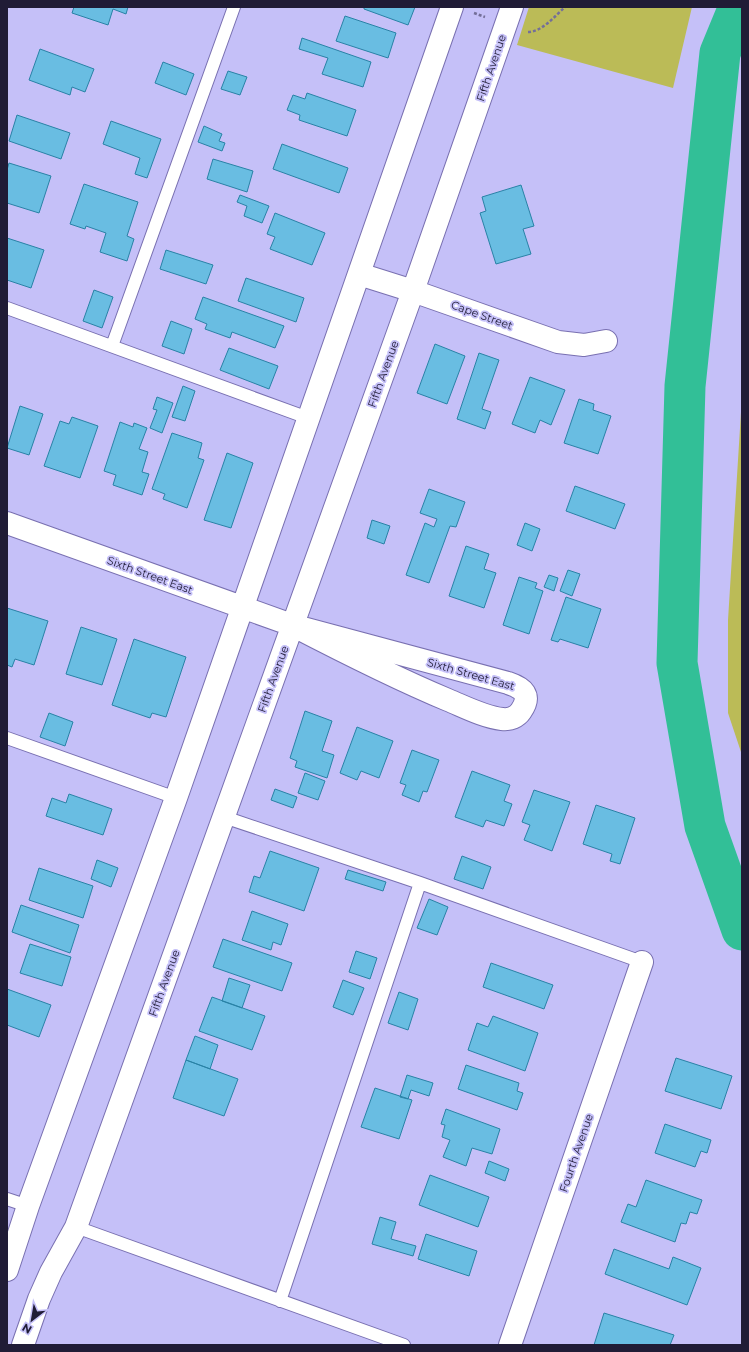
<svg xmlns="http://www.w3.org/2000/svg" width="749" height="1352" viewBox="0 0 749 1352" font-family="Montserrat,sans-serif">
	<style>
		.green { fill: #bbbb57 }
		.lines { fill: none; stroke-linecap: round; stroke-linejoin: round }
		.river { stroke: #32bf97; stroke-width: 41 }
		.building { fill: #69bde2; stroke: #2982a6 }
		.lane-casing { stroke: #7970b1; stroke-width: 14 }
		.street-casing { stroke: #7970b1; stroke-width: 24 }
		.path { stroke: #746f99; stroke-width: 2.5; stroke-dasharray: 3 2; stroke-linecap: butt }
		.lane { stroke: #fff; stroke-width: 12 }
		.street { stroke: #fff; stroke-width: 22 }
		.labels { text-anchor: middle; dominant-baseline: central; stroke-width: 3.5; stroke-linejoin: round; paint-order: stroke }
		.street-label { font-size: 11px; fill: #201c36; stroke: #c5c0f8 }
	</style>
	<rect width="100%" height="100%" fill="#c5c0f8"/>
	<path class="green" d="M529 7H692L673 88 517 45Z
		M742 396V755L728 713V620Z"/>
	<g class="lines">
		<path class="river" d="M739 7 720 53 685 386 677 663 705 826 742 930"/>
	</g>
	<path class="building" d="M74 7H128L126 14 113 9 108 25 72 13Z
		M364 7H415L408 25 364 9Z
		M345 16 396 33 388 58 336 41Z
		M302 38 371 62 363 87 322 74 328 58 299 49Z
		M40 49 94 69 85 92 72 87 70 95 29 80Z
		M163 62 194 74 186 95 155 83Z
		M228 71 247 77 240 95 221 89Z
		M307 93 356 110 347 136 299 120 300 115 287 110 293 95 305 99Z
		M17 115 70 133 61 159 9 141Z
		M111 121 161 139 147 178 135 174 140 158 103 144Z
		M204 126 222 134 219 141 225 143 222 151 198 142Z
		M282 144 348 168 339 193 273 169Z
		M213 159 253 171 247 192 207 179Z
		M9 163 51 176 39 213 7 203V170Z
		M84 184 138 202 127 236 134 239 127 261 100 252 106 233 86 226 85 229 70 224Z
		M521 185 534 226 523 229 531 254 496 264 480 213 486 211 482 197Z
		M240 195 269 206 262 223 244 216 247 206 237 202Z
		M275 213 325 233 312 265 270 249 275 237 267 234Z
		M7 238 44 250 31 288 7 280Z
		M166 250 213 265 206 284 160 269Z
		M246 278 304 298 296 322 238 301Z
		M94 290 113 297 102 328 83 321Z
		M203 297 284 326 275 348 232 332 230 338 205 329 207 324 195 319Z
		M171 321 192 329 184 354 162 346Z
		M435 344 465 356 447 404 417 393Z
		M229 348 278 366 269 389 220 370Z
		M479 353 499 360 482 409 491 412 485 429 457 419Z
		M530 377 565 390 551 425 540 420 535 433 512 424Z
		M183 386 195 391 185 421 172 417Z
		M157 397 173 403 162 433 150 428 157 410 153 409Z
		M579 399 594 404 593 410 611 416 598 454 564 443Z
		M20 406 43 414 29 455 7 448Z
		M72 417 98 426 80 478 44 466 60 421 69 424Z
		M120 422 133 427 134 423 147 428 139 449 148 452 142 472 149 474 142 495 113 485 116 475 104 471Z
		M172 433 202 443 198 458 204 460 187 508 163 499 165 494 152 489Z
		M227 453 253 463 231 528 204 520Z
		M575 486 625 504 615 529 566 511Z
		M429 489 465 502 456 527 450 526 429 583 406 575 425 523 434 527 437 519 420 513Z
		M372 520 390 526 384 544 367 538Z
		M525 523 540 529 532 551 517 545Z
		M466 546 489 554 484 569 496 573 484 608 449 596Z
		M568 570 580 574 572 596 560 591Z
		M549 575 558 578 554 591 544 587Z
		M519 577 537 583 535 588 543 591 529 634 503 625Z
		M566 597 601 609 588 648 560 639 558 642 551 640Z
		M7 608 48 621 34 665 15 659 12 667 7 665Z
		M81 627 117 639 102 685 66 674Z
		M134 639 186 657 166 717 152 713 150 718 112 705Z
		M305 711 332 721 322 751 334 755 327 778 295 767 297 761 290 758Z
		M49 713 73 722 65 746 40 737Z
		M357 727 393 741 379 778 361 771 357 780 340 773Z
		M412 750 439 760 427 792 423 791 419 802 402 795 406 785 400 783Z
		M472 771 510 785 504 801 512 804 504 826 486 820 483 827 455 817Z
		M305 773 325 781 318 800 298 793Z
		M275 789 297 797 293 808 271 800Z
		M534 790 570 802 552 851 524 840 530 825 522 822Z
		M69 794 112 809 103 835 46 816 52 798 66 803Z
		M596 805 635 818 620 864 610 861 612 854 583 844Z
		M270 851 319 868 304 911 249 892 254 876 260 878Z
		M462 856 491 867 483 889 454 879Z
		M97 860 118 868 111 887 91 879Z
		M39 868 93 886 83 918 29 900Z
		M348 870 386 882 383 891 345 879Z
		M429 899 448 907 437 935 417 928Z
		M21 905 79 925 70 953 12 932Z
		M252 911 288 924 281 945 273 942 271 950 242 940Z
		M223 939 292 963 282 991 213 967Z
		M30 944 71 957 62 986 20 973Z
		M356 951 377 958 370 979 349 972Z
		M491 963 553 985 544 1009 483 987Z
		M229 978 250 985 242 1008 222 1001Z
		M343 980 364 988 353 1015 333 1007Z
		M7 989 51 1005 39 1037 7 1025Z
		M399 992 418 999 408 1030 388 1023Z
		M212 997 265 1016 252 1050 199 1031Z
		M493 1016 538 1033 525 1071 468 1050 477 1023 488 1027Z
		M195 1036 218 1045 210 1069 186 1060Z
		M676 1058 732 1076 721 1109 665 1091Z
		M186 1060 238 1079 224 1116 173 1098Z
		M466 1065 519 1083 517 1091 523 1093 517 1110 458 1089Z
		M407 1075 433 1083 429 1096 411 1090 408 1099 400 1097Z
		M375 1088 412 1100 399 1139 361 1127Z
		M446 1109 500 1129 492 1154 472 1148 466 1166 443 1157 450 1140 442 1137 445 1125 441 1124Z
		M665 1124 711 1140 707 1153 701 1151 695 1167 655 1153Z
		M489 1161 509 1169 505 1181 485 1173Z
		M430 1175 489 1197 478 1227 419 1205Z
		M646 1180 702 1200 697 1214 690 1212 686 1224 681 1223 675 1242 621 1222 628 1204 636 1207Z
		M380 1217 396 1222 391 1239 416 1246 413 1256 372 1244Z
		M426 1234 477 1251 469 1276 418 1259Z
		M614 1249 669 1269 673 1257 701 1268 687 1305 605 1274Z
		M604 1313 674 1335 670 1345H594Z"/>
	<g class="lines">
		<g class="lane-casing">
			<path id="lane" d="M7 308 308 418
				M112 346 234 7
				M7 738 176 798
				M224 817 420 883 642 962
				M7 1199 28 1206
				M76 1227 404 1345
				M280 1301 420 883"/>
		</g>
		<g class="street-casing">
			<path id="street" d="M359 274 413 291 558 342 584 345 606 341
				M7 523 292 625 508 683C523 688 532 695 521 711 517 717 510 720 502 719 484 717 465 707 448 700 395 678 344 652 292 625
				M7 1270 28 1206 176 798 452 7
				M23 1345 39 1299 51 1272 76 1227 413 291 512 7
				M510 1345 642 962"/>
		</g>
		<path class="path" d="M474 13 485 17
			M528 32C542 32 555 16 565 7"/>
		<use href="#lane" class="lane"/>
		<use href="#street" class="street"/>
	</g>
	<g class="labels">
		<g class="street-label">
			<text transform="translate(491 68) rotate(-71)">Fifth Avenue</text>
			<text transform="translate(482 315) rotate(20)">Cape Street</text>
			<text transform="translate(383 374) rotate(-70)">Fifth Avenue</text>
			<text transform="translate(150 575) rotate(20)">Sixth Street East</text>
			<text transform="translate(471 674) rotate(16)">Sixth Street East</text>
			<text transform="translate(273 679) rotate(-70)">Fifth Avenue</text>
			<text transform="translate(164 983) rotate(-70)">Fifth Avenue</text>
			<text transform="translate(576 1153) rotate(-71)">Fourth Avenue</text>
		</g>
	</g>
	<rect width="749" height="1352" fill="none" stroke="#201c36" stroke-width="16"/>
	<g transform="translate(32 1320) rotate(211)" stroke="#c5c0f8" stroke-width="3" paint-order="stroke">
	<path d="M0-3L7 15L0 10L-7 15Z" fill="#201c36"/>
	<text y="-6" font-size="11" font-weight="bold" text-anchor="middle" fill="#201c36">N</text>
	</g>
</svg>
